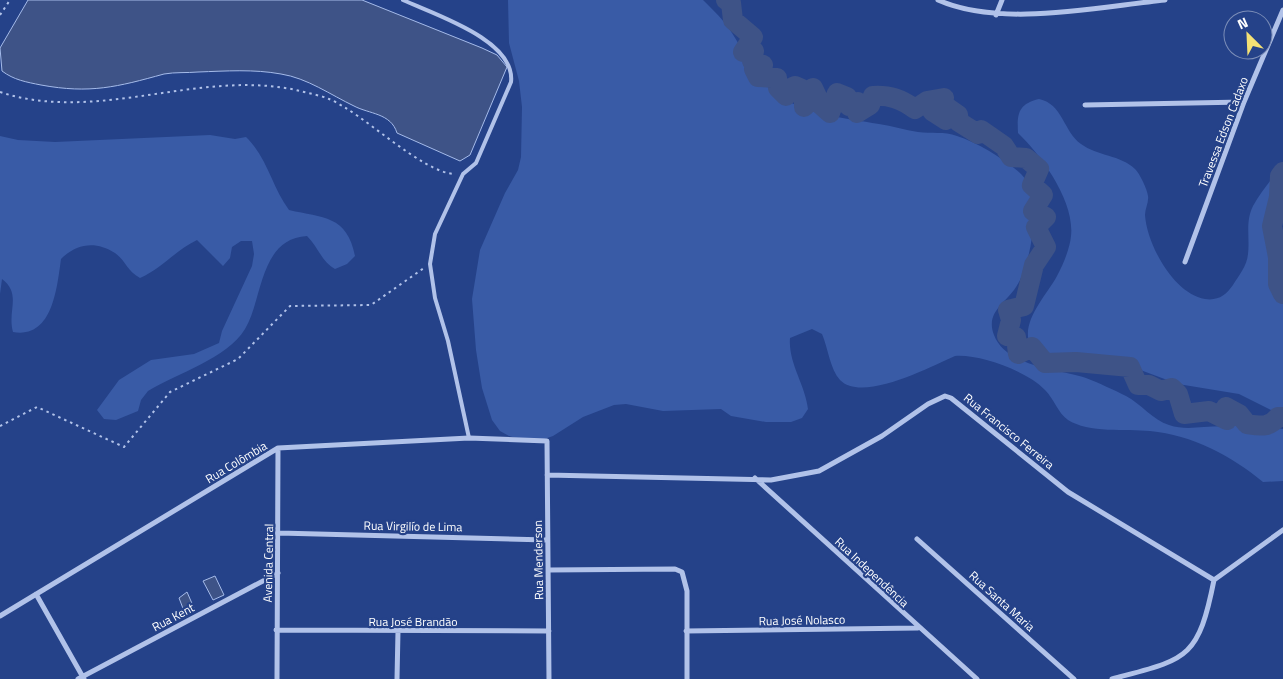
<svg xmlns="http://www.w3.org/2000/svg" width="1283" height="679" viewBox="0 0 1283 679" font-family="'Titillium Web',sans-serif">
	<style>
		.green { fill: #395ba6 }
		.water { fill: #3e5387; stroke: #a5bbea }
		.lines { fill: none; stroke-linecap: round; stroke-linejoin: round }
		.river { stroke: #3e5387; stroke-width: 20 }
		.path { stroke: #b1c2e9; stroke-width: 2; stroke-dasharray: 2.5 4; stroke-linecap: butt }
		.lane { stroke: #b1c2e9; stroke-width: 4 }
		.street { stroke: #b1c2e9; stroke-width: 5 }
		.labels { text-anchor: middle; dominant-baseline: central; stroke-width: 4.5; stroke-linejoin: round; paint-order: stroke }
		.street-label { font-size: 12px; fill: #fff; stroke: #254289 }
	</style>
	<rect width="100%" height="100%" fill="#254289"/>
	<path class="green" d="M508 0H703C713 10 725 21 732 33 747 56 751 75 775 93 805 115 844 118 879 124 892 126 905 130 918 132 931 134 944 131 957 136 978 143 1005 159 1021 174 1043 195 1032 264 1016 287 1006 303 985 312 994 335 1006 367 1058 369 1086 378 1099 383 1114 390 1126 396 1141 404 1153 420 1169 425 1181 429 1192 428 1204 427 1230 426 1258 425 1283 429V481L1263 482C1232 456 1192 435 1150 431 1127 429 1088 433 1068 420 1058 413 1054 399 1045 390 1027 371 980 354 955 356 930 367 862 403 840 380 830 369 828 348 822 334L812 329 790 338C788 363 805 384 808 409L802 418 791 422H766L731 416 721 409 663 411 626 404 614 405 583 417 553 436 533 443 509 436 500 431 492 420 482 388 476 350 472 299 480 250 505 193 518 170 521 157 522 107 519 81 509 43Z
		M1039 99C1063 104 1063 131 1081 144 1097 156 1121 155 1135 169 1140 174 1147 189 1148 196 1149 202 1145 209 1145 215 1147 245 1174 294 1205 299 1218 301 1226 295 1233 285 1239 275 1247 266 1248 254 1250 238 1245 222 1253 206 1261 191 1274 178 1283 162V200L1276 218 1283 248V416L1239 394 1178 384 1127 365 1103 360 1036 354C1013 329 1045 298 1057 276 1063 265 1070 248 1071 236 1075 201 1041 155 1018 133 1017 114 1018 104 1039 99Z
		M210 135 235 139 246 137C267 157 272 187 289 210 323 218 347 215 355 256L347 264 335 269C322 262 318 247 307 236 259 239 263 299 245 329 227 359 177 373 148 391L141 400 138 411 116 420 104 419 97 410 119 380 151 360 194 354 219 343 222 331 252 266 254 254 252 241H241L232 247 230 258 223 266 197 240C176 250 161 269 140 278 127 271 126 261 115 253 95 240 76 244 61 259 57 287 53 339 13 332 7 311 22 294 2 279L0 294V136L18 140 55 142Z"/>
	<path class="water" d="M28 0H362L482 48 497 55 507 67 470 155 460 161 397 133C391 113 369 114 354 106 331 95 307 78 281 74 254 69 226 71 198 72 187 73 175 72 164 74 117 87 90 94 41 85 26 82 14 80 2 71L0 48Z
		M215 576 224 595 213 600 203 581Z
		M187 592 194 608 184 611 179 598Z"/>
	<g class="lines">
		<path class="river" d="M726 0 731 3 733 20 753 37 743 52 754 51 752 61 763 65 754 69 758 77 777 78 778 88 786 96 789 89 795 86 804 90V107L810 101 813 88 821 105 830 113 837 93 847 97 849 106 858 102 857 113 870 105 873 96C890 95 901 99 915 109L927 101 944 98 932 111 946 120 948 108 958 115 959 122 978 134 981 130 1004 146 1011 157 1026 158 1039 169 1032 185 1043 195 1033 211 1046 217 1036 227 1046 247 1034 265 1024 306 1008 310 1011 320 1007 336 1016 337 1018 354 1032 347 1045 363 1076 362 1130 367 1138 385H1149L1161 391 1172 388 1178 394 1184 414 1209 411 1227 420 1226 407 1239 414 1247 424C1260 426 1269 428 1278 417H1283
			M1283 172 1280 176 1279 197 1272 226 1278 257V284L1283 294"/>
		<path class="path" d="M0 15 10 0
			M0 92C97 124 198 69 296 90 307 93 319 95 329 99 363 113 422 173 455 174
			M0 426 37 407 124 447 170 392 238 359 290 306 371 305 424 268"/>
		<path class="lane" d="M403 0C433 14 516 40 511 82L476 163 463 174 435 234 430 264 435 298 448 341 469 438"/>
		<path class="street" d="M938 0C1001 28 1097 7 1165 0
			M996 15 1002 0
			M1085 105 1244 102
			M1185 262 1244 102 1283 10
			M547 475 771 480 819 471 882 436 928 404 945 396 951 398 1068 492 1214 580
			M755 478 977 679
			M279 533 547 540
			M917 539 1074 679
			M549 570 675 569 682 572 687 591V679
			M36 594 84 679
			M0 616 278 448 469 438 547 441 549 679
			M276 630 549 631
			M686 631 918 628
			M78 679 278 573
			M277 679 278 448
			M397 679 398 631
			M1112 679C1186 659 1198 661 1214 580L1283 530"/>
	</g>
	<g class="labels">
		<g class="street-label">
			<text transform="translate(1223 132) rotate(-69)">Travessa Edson Cadaxo</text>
			<text transform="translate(1009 431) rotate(39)">Rua Francisco Ferreira</text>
			<text transform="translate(236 462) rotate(-31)">Rua Colômbia</text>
			<text transform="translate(413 526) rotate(1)">Rua Virgilío de Lima</text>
			<text transform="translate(538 560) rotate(-91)">Rua Menderson</text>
			<text transform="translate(268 563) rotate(-89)">Avenida Central</text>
			<text transform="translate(872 572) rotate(43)">Rua Independência</text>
			<text transform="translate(1002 601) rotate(42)">Rua Santa Maria</text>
			<text transform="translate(173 617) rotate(-28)">Rua Kent</text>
			<text transform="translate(802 620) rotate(-1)">Rua José Nolasco</text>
			<text x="413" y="621">Rua José Brandão</text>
		</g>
	</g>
	<g transform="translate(1248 35) rotate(336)"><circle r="24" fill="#254289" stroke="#7c8eb8"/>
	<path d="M0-4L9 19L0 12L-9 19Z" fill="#f4e175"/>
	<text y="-8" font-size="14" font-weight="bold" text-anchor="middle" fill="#ffffff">N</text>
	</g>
</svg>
